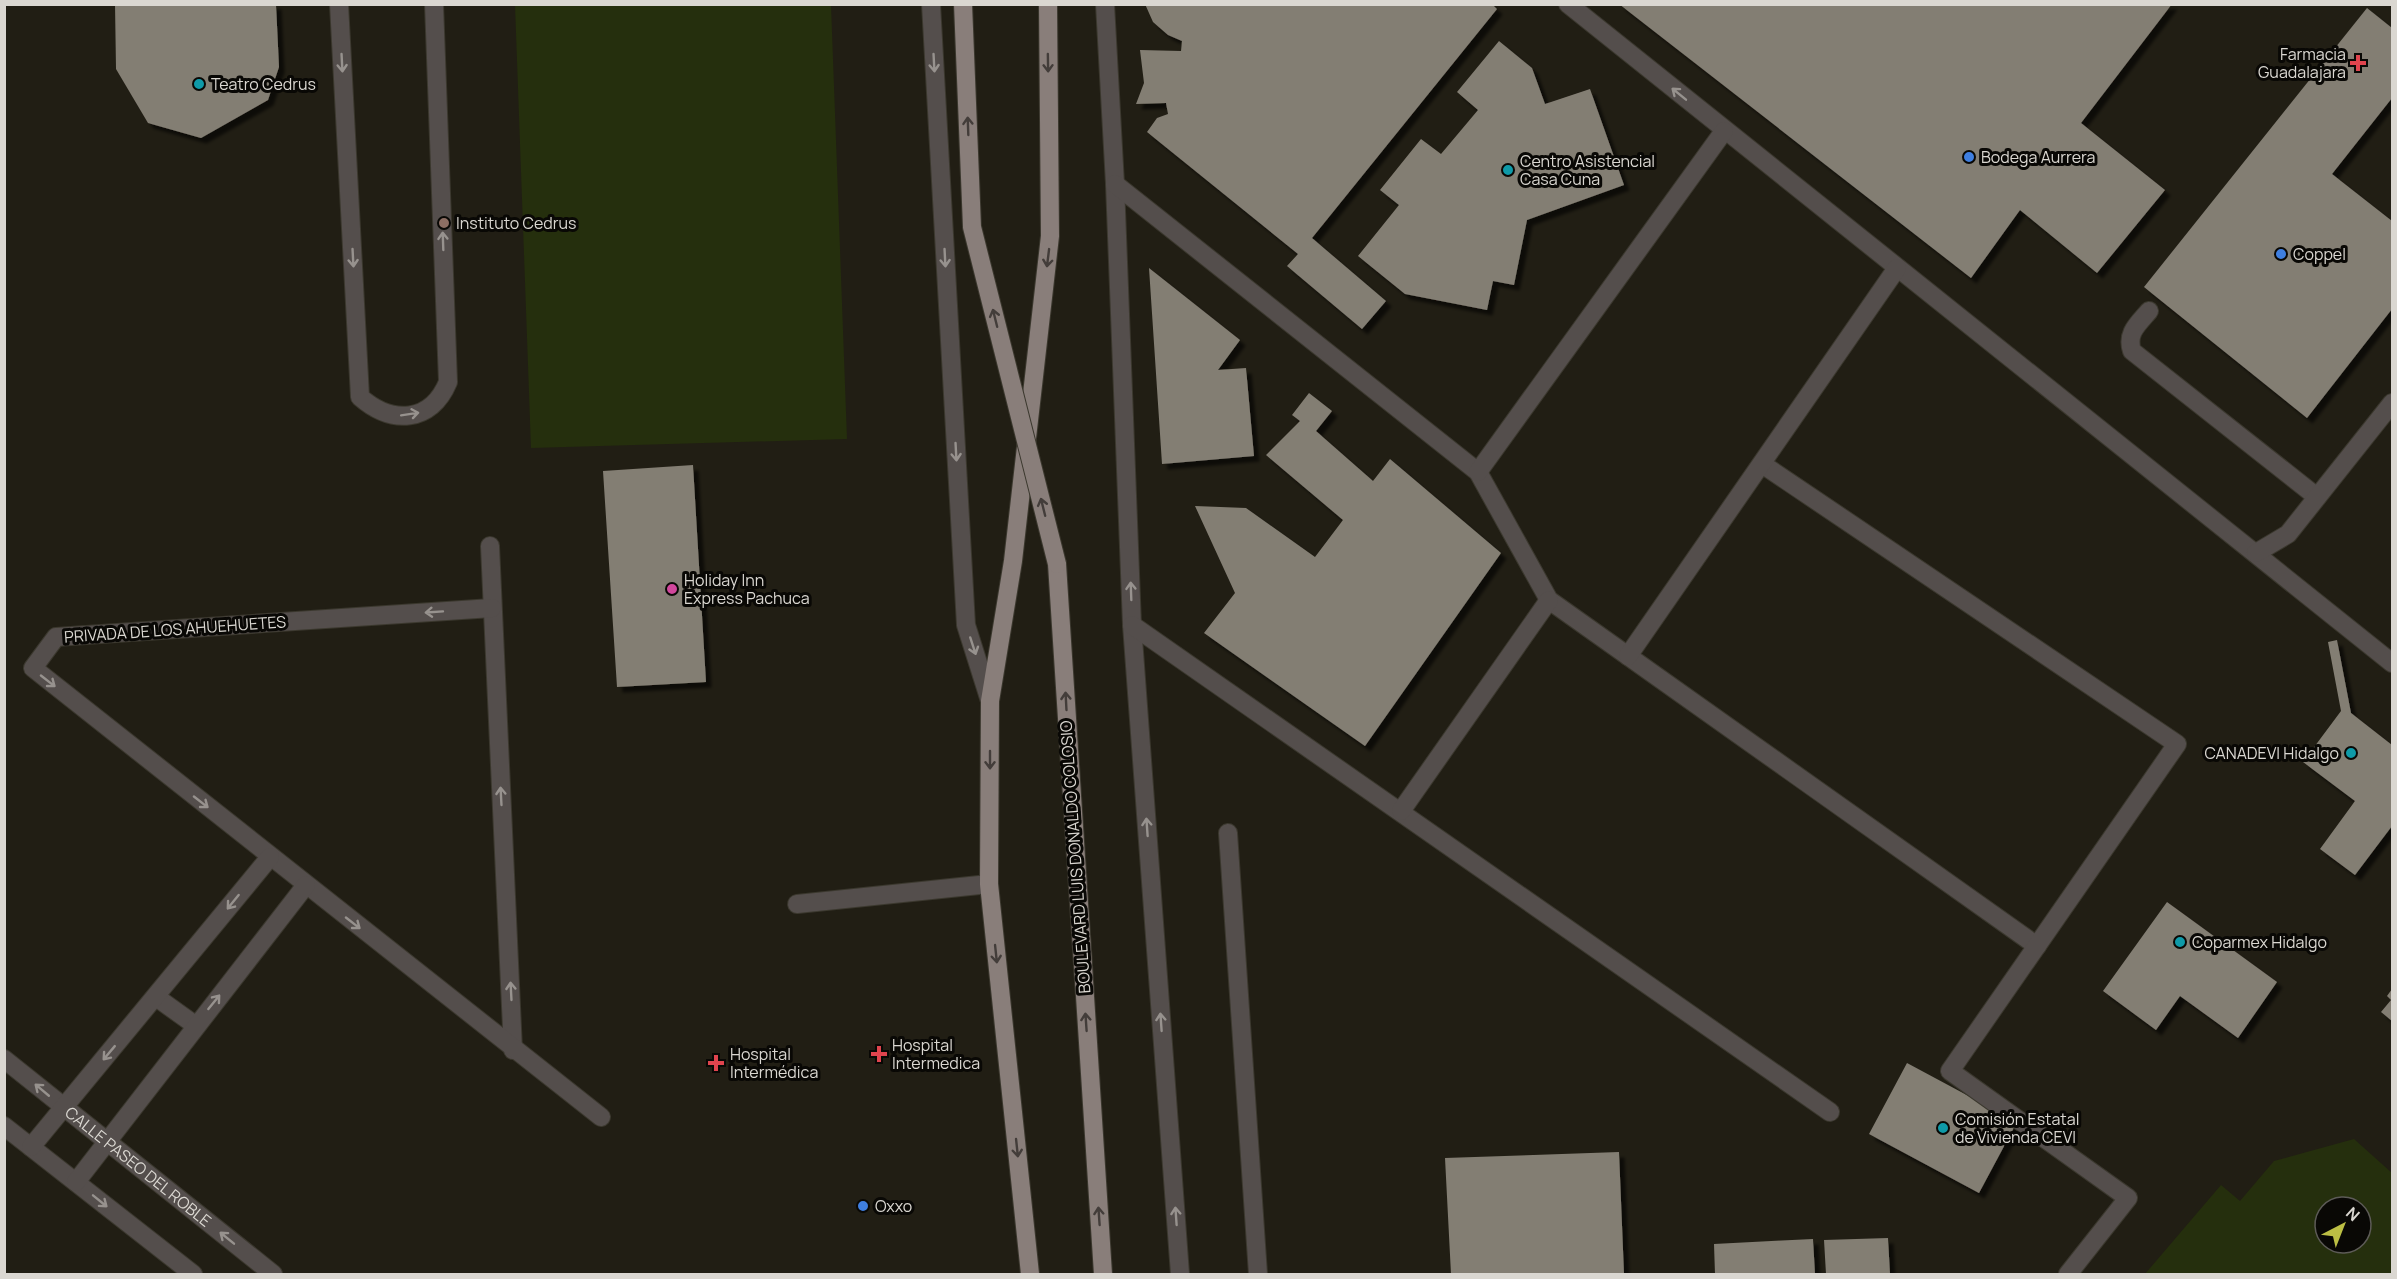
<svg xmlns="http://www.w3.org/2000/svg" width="2397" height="1279" viewBox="0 0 2397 1279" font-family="Manrope,sans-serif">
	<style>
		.green { fill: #252f0d; fill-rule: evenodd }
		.building { fill: #837e73; filter: url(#shadow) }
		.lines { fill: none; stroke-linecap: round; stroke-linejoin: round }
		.minor-casing { stroke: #3b382e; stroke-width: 20 }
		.major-casing { stroke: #3b382e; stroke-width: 20 }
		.minor { stroke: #544e4c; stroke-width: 18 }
		.major { stroke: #897e7a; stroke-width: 18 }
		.major-bridge-casing { stroke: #3b382e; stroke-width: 20; stroke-linecap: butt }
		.major-bridge { stroke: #897e7a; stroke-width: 18 }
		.oneway { stroke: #97928e }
		.oneway2 { stroke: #433d3a }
		.health-dot { fill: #e0444e; stroke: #090805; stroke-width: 2 }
		.culture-dot { fill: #0f9aa8; stroke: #090805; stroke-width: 2 }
		.shop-dot { fill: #3f7fe0; stroke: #090805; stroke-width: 2 }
		.education-dot { fill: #8d6e63; stroke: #090805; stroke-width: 2 }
		.hotel-dot { fill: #d1479c; stroke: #090805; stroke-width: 2 }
		.labels { text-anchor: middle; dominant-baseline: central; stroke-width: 6; stroke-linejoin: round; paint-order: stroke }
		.poi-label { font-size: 16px; fill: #dad7d1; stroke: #090805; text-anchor: start }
		.street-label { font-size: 16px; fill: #dad7d1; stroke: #090805 }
	</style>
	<defs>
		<filter id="shadow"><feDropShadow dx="5.5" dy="5.5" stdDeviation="1.5" flood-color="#0009"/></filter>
	</defs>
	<rect width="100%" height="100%" fill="#211e14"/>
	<path class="green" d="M515 5H831L847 439 531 448Z
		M2354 1139 2392 1173V1274H2145L2221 1185 2240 1201 2274 1161ZM2325 1207H2361V1243H2325Z"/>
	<path class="building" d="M115 4H276L279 67 268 100 201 138 148 123 116 69Z
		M1145 4H1492L1497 9 1312 238 1386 301 1362 329 1287 266 1298 254 1147 132 1157 118 1168 114 1166 103 1136 104 1144 83 1140 50 1181 51 1182 41 1168 35 1153 22Z
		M1619 4H2172L2081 123 2165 190 2097 273 2020 210 1971 278Z
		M2367 8 2392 28V98L2332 174 2392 221V309L2307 418 2144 287Z
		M1499 41 1532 68 1545 104 1590 89 1624 185 1527 220 1514 285 1493 281 1487 310 1405 294 1358 256 1399 205 1380 190 1421 139 1441 154 1478 110 1457 92Z
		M1149 268 1240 340 1218 370 1246 368 1254 456 1162 464Z
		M1309 393 1332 411 1316 431 1373 481 1390 459 1501 553 1365 746 1204 633 1235 593 1195 506 1246 508 1315 557 1343 520 1266 455 1300 421 1292 415Z
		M693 465 706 682 617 687 603 471Z
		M2337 640 2351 713 2392 745V826L2355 875 2320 849 2355 801 2303 762 2341 711 2328 642Z
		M2167 902 2277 982 2238 1038 2180 996 2156 1030 2103 991Z
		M2392 989V1021L2381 1012 2391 1000 2387 996Z
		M1907 1063 2017 1122 1979 1193 1869 1134Z
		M1619 1152 1624 1274H1451L1445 1158Z
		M1888 1238 1890 1274H1826L1824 1240Z
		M1813 1239 1815 1274H1715L1714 1244Z"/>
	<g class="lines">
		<g class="minor-casing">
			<g id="minor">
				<path d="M339 4 360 397C392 425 431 423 448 382L434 4"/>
				<path d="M931 4 966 625 990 701"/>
				<path d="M1105 4 1115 184 1132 625 1180 1274"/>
				<path d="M1568 4 2392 663"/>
				<path d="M1115 184 1478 472 1549 600 2037 946"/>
				<path d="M2149 311C2138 324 2126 333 2132 351L2317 497"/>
				<path d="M1762 464 2177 744 1950 1071 2128 1198 2068 1274"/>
				<path d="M1478 472 1724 131"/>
				<path d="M490 546 513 1050"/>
				<path d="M2256 553 2288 534 2392 403"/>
				<path d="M492 608 56 637 33 668 601 1117"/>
				<path d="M1132 625 1830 1112"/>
				<path d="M1628 656 1897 268"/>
				<path d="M1401 811 1549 600"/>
				<path d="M1228 833 1258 1274"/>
				<path d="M797 904 989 884"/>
				<path d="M156 997 195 1025"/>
				<path id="s1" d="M4 1059 273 1274"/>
				<path d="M4 1126 193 1274"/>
				<path d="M31 1147 270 857"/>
				<path d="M76 1182 306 885"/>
			</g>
		</g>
		<g class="major-casing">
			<path id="major" d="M1057 564 1103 1274
				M1030 1274 989 884 990 701 1013 561 1050 236 1048 4"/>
		</g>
		<use href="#minor" class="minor"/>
		<use href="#major" class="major"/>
		<g class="major-bridge-casing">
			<path id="major-bridge" d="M963 4 972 227 1057 564"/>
		</g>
		<use href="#major-bridge" class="major-bridge"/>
	</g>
	<defs><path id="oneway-shaft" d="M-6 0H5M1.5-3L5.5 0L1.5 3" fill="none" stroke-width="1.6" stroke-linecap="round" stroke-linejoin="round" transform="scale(1.5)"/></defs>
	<g class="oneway">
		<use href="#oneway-shaft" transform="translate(342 63) rotate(87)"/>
		<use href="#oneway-shaft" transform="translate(934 63) rotate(87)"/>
		<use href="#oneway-shaft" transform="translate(1679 94) rotate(-141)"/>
		<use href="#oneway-shaft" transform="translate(443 241) rotate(-92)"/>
		<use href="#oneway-shaft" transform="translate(353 258) rotate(87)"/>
		<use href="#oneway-shaft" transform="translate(945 258) rotate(87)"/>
		<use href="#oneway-shaft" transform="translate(410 414) rotate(-9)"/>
		<use href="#oneway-shaft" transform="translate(956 452) rotate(87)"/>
		<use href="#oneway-shaft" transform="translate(1131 591) rotate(-92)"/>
		<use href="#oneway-shaft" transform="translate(434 612) rotate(176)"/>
		<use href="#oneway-shaft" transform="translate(973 646) rotate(72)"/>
		<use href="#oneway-shaft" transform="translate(48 681) rotate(38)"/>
		<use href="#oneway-shaft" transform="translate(501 796) rotate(-93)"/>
		<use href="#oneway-shaft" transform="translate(201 802) rotate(38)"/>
		<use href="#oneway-shaft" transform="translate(1147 827) rotate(-94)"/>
		<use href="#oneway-shaft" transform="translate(233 902) rotate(129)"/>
		<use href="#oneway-shaft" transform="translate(353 923) rotate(38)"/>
		<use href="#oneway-shaft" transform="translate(511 991) rotate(-93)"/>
		<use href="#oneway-shaft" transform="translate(214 1002) rotate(-51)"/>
		<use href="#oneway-shaft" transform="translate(1161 1022) rotate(-94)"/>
		<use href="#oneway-shaft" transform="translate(109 1053) rotate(130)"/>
		<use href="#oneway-shaft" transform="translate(42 1090) rotate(-140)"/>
		<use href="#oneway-shaft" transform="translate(100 1201) rotate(39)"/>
		<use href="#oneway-shaft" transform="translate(1176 1216) rotate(-94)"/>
		<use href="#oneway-shaft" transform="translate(227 1238) rotate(-141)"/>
	</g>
	<g class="oneway2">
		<use href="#oneway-shaft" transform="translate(1048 63) rotate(89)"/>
		<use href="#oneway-shaft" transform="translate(968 126) rotate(-92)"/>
		<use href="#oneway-shaft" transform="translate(1048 258) rotate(97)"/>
		<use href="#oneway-shaft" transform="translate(995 318) rotate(-104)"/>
		<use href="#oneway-shaft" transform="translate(1043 507) rotate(-104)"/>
		<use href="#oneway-shaft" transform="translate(1066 701) rotate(-93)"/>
		<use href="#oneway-shaft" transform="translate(990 760) rotate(90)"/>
		<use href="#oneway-shaft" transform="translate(996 954) rotate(84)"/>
		<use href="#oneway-shaft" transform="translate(1086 1022) rotate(-94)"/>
		<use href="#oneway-shaft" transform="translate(1017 1148) rotate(84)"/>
		<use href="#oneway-shaft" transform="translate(1099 1216) rotate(-94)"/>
	</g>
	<g class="health-dot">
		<path d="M2355 54h6v6h6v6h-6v6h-6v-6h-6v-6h6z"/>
		<path d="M876 1045h6v6h6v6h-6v6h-6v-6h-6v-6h6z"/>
		<path d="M713 1054h6v6h6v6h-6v6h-6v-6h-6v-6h6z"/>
	</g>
	<g class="culture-dot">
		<circle cx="199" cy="84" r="6"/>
		<circle cx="1508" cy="170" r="6"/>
		<circle cx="2351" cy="753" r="6"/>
		<circle cx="2180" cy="942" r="6"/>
		<circle cx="1943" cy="1128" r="6"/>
	</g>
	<g class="shop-dot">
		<circle cx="1969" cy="157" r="6"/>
		<circle cx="2281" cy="254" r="6"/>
		<circle cx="863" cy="1206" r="6"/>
	</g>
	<circle class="education-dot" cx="444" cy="223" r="6"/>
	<circle class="hotel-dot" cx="672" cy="589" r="6"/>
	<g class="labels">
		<g class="poi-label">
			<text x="2346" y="54" text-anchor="end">Farmacia<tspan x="2346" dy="18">Guadalajara</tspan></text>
			<text x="211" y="84">Teatro Cedrus</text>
			<text x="1981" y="157">Bodega Aurrera</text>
			<text x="1520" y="161">Centro Asistencial<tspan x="1520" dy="18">Casa Cuna</tspan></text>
			<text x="456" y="223">Instituto Cedrus</text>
			<text x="2293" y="254">Coppel</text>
			<text x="684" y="580">Holiday Inn<tspan x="684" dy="18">Express Pachuca</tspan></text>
			<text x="2339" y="753" text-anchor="end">CANADEVI Hidalgo</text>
			<text x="2192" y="942">Coparmex Hidalgo</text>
			<text x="892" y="1045">Hospital<tspan x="892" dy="18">Intermedica</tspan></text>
			<text x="730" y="1054">Hospital<tspan x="730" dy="18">Intermédica</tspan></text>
			<text x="1955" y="1119">Comisión Estatal<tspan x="1955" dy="18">de Vivienda CEVI</tspan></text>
			<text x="875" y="1206">Oxxo</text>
		</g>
		<g class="street-label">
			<text transform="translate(175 629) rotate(-4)">PRIVADA DE LOS AHUEHUETES</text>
			<text transform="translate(1075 857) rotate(-94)">BOULEVARD LUIS DONALDO COLOSIO</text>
			<text stroke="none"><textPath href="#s1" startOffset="172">CALLE PASEO DEL ROBLE</textPath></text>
		</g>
	</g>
	<rect width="2397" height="1279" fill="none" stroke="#dad7d1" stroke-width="12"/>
	<g transform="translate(2343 1225) rotate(42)"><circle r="28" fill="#090805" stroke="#5d5b57" stroke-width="1.5"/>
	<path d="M0-4.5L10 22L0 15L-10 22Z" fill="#bcbf44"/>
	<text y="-9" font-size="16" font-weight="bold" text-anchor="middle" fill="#dad7d1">N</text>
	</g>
</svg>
